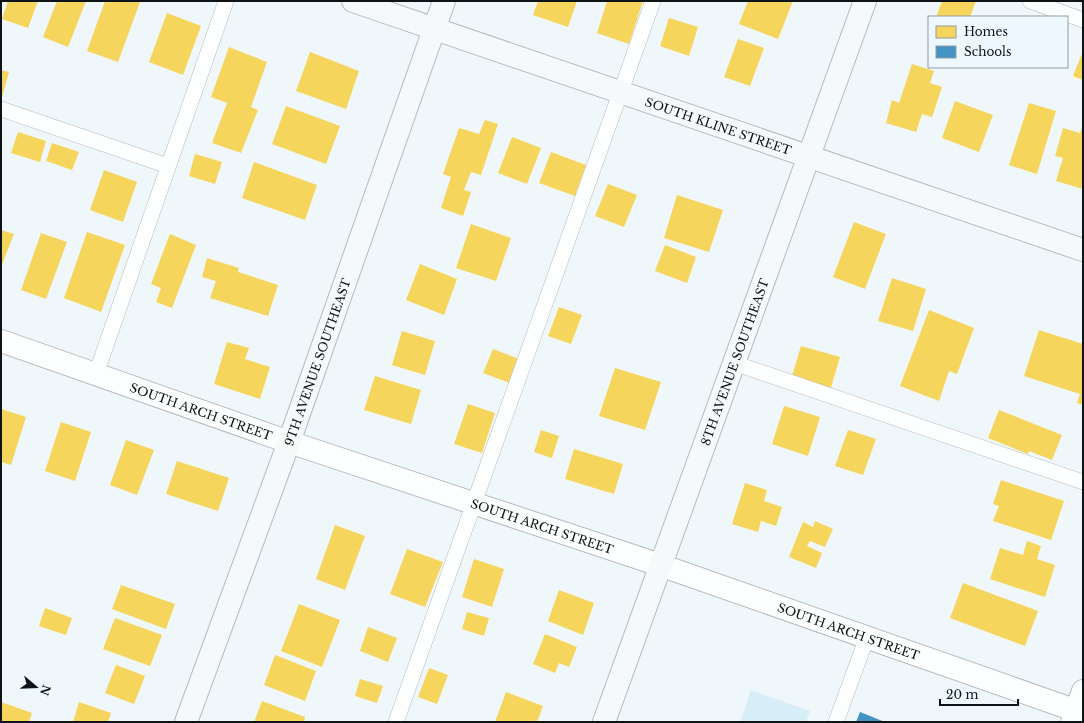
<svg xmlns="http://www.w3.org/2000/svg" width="1084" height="723" viewBox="0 0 1084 723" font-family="'Libre Baskerville',serif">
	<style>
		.green { fill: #d7edf8 }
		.homes { fill: #f6d55c }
		.schools { fill: #4393c3 }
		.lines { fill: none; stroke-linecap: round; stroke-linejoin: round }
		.lane-casing { stroke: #b5babe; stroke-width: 16 }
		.street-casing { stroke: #b5babe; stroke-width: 24 }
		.secondary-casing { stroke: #b5babe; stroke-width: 24 }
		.lane { stroke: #fdfefe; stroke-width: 15 }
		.street { stroke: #fdfefe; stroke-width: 22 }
		.secondary { stroke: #f5f9fa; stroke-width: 22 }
		.labels { text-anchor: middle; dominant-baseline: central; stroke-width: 4; stroke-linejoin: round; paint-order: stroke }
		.street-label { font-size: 12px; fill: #0e1316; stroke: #ecf8fe }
	</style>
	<rect width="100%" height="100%" fill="#f0f7fa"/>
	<path class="green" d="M751 690 810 711 806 722H740Z"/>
	<path class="homes" d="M8 1H38L28 28 2 19Z
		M57 1H86L68 47 43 37Z
		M105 1 140 2 118 62 87 51Z
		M538 1H577L568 27 533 15Z
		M607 1H643L629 44 597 33Z
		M748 1H793L778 39 739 24Z
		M942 1H976L970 17H936Z
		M167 13 201 26 183 75 149 62Z
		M669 18 698 27 689 56 660 46Z
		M738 39 764 48 750 86 724 77Z
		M229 47 267 62 251 107 258 110 241 153 212 143 227 103 211 97Z
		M1083 51V80L1073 76Z
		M310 52 359 71 346 109 296 91Z
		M912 64 934 71 930 83 942 87 932 117 922 114 916 132 886 123 892 100 899 103Z
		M1 70 9 72 1 101Z
		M955 101 993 115 979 152 942 138Z
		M1029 103 1056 111 1037 174 1009 165Z
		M286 106 340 126 326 164 272 144Z
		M485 120 498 124 481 175 471 172 464 190 471 192 463 216 441 208 451 177 443 174 459 128 479 134Z
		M1083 125V189L1056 181 1063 158 1055 156 1063 128 1080 133Z
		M18 132 46 141 40 162 11 153Z
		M512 137 541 148 527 184 498 173Z
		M52 143 79 152 72 170 46 161Z
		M551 152 586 165 575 196 539 183Z
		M195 154 222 162 215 184 189 176Z
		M254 162 317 185 305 220 242 198Z
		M104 170 137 182 123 222 90 210Z
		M608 184 637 195 624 227 595 216Z
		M677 195 723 210 709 252 664 238Z
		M854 222 886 234 865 289 833 277Z
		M471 224 511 238 496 281 456 268Z
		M1 230 14 234 1 267Z
		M87 232 125 245 101 312 64 298Z
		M41 233 67 242 46 299 21 290Z
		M170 234 196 245 172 308 156 302 161 288 151 284Z
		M665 245 696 257 687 283 655 271Z
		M207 258 239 268 238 272 278 285 268 316 210 298 216 281 202 277Z
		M420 264 457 279 444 315 406 300Z
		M892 278 926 289 913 331 878 321Z
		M559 307 582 315 571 344 548 336Z
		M929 310 974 328 957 374 949 371 939 401 900 386Z
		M1039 330 1083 344V405L1077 403 1080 394 1024 376Z
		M402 331 435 341 425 375 392 365Z
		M227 342 249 348 245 359 270 367 260 399 214 384Z
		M801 346 840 357 830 391 791 379Z
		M493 349 519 359 510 383 483 373Z
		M615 368 661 382 645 430 599 416Z
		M375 376 421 390 411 424 364 410Z
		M468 404 495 413 482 453 454 444Z
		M784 406 820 417 808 456 772 444Z
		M1 409 26 417 11 465 1 462Z
		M999 410 1062 435 1052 460 1029 451 1028 454 988 438Z
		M61 422 91 432 75 481 45 471Z
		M541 430 559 436 552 458 534 452Z
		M848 430 876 439 863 475 835 466Z
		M126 440 154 450 137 495 110 485Z
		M574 449 623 464 614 494 565 479Z
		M177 461 229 478 218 511 166 494Z
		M1001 480 1064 501 1051 540 993 521 999 506 993 504Z
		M745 483 767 490 764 501 782 507 776 526 761 521 758 532 732 524Z
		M815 521 833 529 825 547 810 541 807 546 822 553 816 568 789 557 803 522 813 527Z
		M335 525 365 536 345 590 316 579Z
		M1027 541 1041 546 1037 559 1055 565 1045 597 990 579 1000 548 1023 555Z
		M407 549 443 562 425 607 390 594Z
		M474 559 504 569 492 607 462 597Z
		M963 583 1038 611 1025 646 950 618Z
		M121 585 175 604 166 629 112 609Z
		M559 590 594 603 583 635 548 621Z
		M299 604 340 620 322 667 281 651Z
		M45 608 72 618 66 635 39 626Z
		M467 612 489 618 484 636 462 629Z
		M115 618 162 635 150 666 103 649Z
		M368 627 397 638 388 662 360 651Z
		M545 634 577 647 569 667 559 663 555 673 533 664Z
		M275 655 316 671 305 701 264 685Z
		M116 665 145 676 134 704 105 693Z
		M429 668 448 675 437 704 418 697Z
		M360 679 383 686 377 703 355 696Z
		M506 692 543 706 537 722H495Z
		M262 701 305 717 304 722H254Z
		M1 702 32 713 29 722H1Z
		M79 702 111 713 108 722H73Z"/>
	<path class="schools" d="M860 712 885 722H856Z"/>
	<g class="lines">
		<g class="lane-casing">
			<path id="lane" d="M1030 1 1083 20
				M1 109 168 166
				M734 363 1083 482
				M96 374 226 1
				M396 722 653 1
				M836 722 867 637"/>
		</g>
		<g class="street-casing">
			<g id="street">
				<path id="s1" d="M1 341 289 442 660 565 1083 713"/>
				<path d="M1072 722 1083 691"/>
			</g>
		</g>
		<g class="secondary-casing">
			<g id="secondary">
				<path id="s2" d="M353 1 1083 250"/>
				<path id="s3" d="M186 722 289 442 444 1"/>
				<path id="s4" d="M604 722 865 1"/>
			</g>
		</g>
		<use href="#lane" class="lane"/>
		<use href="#street" class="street"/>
		<use href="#secondary" class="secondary"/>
	</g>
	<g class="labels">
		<g class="street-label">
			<text stroke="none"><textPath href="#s2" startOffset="386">SOUTH KLINE STREET</textPath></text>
			<text stroke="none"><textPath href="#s4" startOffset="383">8TH AVENUE SOUTHEAST</textPath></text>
			<text stroke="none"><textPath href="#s3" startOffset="383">9TH AVENUE SOUTHEAST</textPath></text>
			<text stroke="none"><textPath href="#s1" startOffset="212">SOUTH ARCH STREET</textPath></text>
			<text stroke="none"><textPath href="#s1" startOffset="572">SOUTH ARCH STREET</textPath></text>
			<text stroke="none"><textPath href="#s1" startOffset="896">SOUTH ARCH STREET</textPath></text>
		</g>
	</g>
	<rect width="1084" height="723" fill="none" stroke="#0e1316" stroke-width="4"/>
	<rect x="928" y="16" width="140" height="52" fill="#ecf8fe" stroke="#939ca1"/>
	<rect x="936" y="26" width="20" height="12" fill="#f6d55c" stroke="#939ca1"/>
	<text x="964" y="36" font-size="12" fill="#0e1316">Homes</text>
	<rect x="936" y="46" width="20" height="12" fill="#4393c3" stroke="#939ca1"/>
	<text x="964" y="56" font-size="12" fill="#0e1316">Schools</text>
	<g transform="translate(36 687) rotate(109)" stroke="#ecf8fe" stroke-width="3" paint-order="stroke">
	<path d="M0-3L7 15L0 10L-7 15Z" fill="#0e1316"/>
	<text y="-6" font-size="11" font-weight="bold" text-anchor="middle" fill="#0e1316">N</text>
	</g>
	<path d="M940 699v6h78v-6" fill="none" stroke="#0e1316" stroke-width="2"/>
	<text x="946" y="699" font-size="12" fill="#0e1316" stroke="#ecf8fe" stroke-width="3" paint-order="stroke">20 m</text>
</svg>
